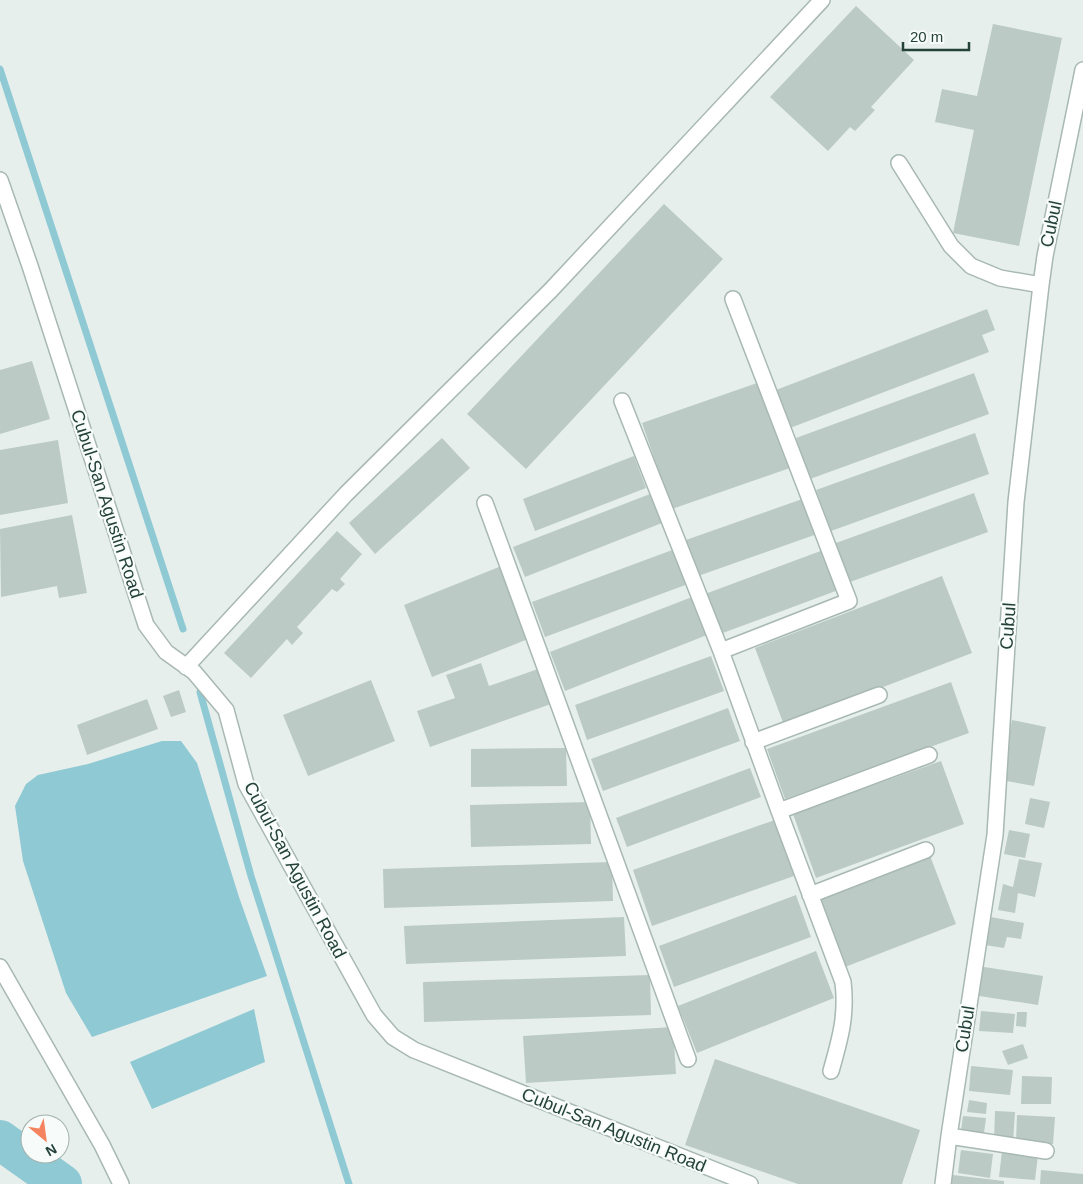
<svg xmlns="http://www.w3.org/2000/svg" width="1083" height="1184" viewBox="0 0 1083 1184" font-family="Arial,sans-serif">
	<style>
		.water { fill: #8ec9d4 }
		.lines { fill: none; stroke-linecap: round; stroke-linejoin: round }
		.stream { stroke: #8ec9d4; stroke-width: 7 }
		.river { stroke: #8ec9d4; stroke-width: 40 }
		.building { fill: #bbcac4 }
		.minor-casing { stroke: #a8b8b2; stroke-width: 18 }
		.minor { stroke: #fff; stroke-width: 15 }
		.labels { text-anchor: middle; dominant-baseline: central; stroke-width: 4.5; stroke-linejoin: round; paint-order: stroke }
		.street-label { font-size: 18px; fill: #24423a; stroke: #f7fbf9 }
	</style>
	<rect width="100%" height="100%" fill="#e6efeb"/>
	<path class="water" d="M162 741H181L197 763 239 897 267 976 92 1037 66 993 23 861 15 806 26 784 38 775 88 764Z
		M254 1009 265 1062 152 1109 130 1062Z"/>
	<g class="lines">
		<path class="stream" d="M0 69 183 629
			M200 692 251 876 349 1184"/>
		<path class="river" d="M0 1140 62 1184"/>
	</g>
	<path class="building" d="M856 6 914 60 871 107 875 110 855 131 850 127 828 151 770 97Z
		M993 24 1062 38 1019 246 953 233 974 130 935 122 942 89 977 96Z
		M664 204 723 259 526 469 467 414Z
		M987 309 995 330 982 335 989 352 790 428 776 390Z
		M32 361 50 419 0 434V370Z
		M974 373 989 414 810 479 796 438Z
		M760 382 790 468 672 509 642 423Z
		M975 433 989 474 831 531 816 490Z
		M442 438 470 468 375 554 349 523Z
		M58 440 68 503 0 515V450Z
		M634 456 646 488 535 531 523 499Z
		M974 493 988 532 850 582 836 543Z
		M650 494 662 523 525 577 513 547Z
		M808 497 820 533 698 576 686 540Z
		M72 515 87 593 59 598 57 586 1 597 0 529Z
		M337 531 362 554 340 579 345 584 337 592 332 589 297 627 303 633 292 645 287 639 251 678 224 653Z
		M675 549 688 584 545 637 532 602Z
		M826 549 841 589 720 634 705 594Z
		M499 567 528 639 432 677 404 605Z
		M942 576 972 653 784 725 755 648Z
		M692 597 707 635 565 691 550 652Z
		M711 656 724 691 587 740 575 705Z
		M481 663 489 686 538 669 551 704 430 747 417 711 455 698 446 675Z
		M371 680 395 741 308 776 283 715Z
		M951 682 969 733 785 799 767 749Z
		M179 690 186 712 171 717 163 696Z
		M147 699 158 729 87 755 77 725Z
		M728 708 740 741 603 791 591 759Z
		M1012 720 1046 727 1034 786 1001 780Z
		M566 748 567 786 471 787V749Z
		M941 761 964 824 816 878 793 814Z
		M750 768 761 797 627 847 616 818Z
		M1030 798 1050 802 1044 828 1025 824Z
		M590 802 591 844 471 847 470 805Z
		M775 820 794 876 652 926 633 870Z
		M1009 830 1030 834 1025 858 1004 854Z
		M929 853 956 924 845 967 818 897Z
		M1019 859 1042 863 1035 897 1018 893 1015 913 998 910 1003 884 1013 887Z
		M612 862 613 901 384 908 383 869Z
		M796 895 811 937 674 987 659 946Z
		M624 917 626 956 406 964 404 926Z
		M991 917 1024 923 1021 939 1007 937 1004 948 985 945Z
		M816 951 834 998 697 1053 678 1006Z
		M978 966 1043 976 1038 1005 973 995Z
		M650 975 651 1015 424 1022 423 982Z
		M981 1011 1015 1014 1013 1033 979 1031Z
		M1017 1012H1027L1026 1027 1016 1026Z
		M673 1027 676 1074 526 1083 523 1036Z
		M1023 1044 1028 1058 1008 1065 1002 1051Z
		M715 1059 920 1130 902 1184H798L685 1145Z
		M971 1066 1013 1070 1010 1095 969 1091Z
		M1022 1076 1052 1077 1051 1104H1021Z
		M969 1100 987 1103 986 1114 967 1112Z
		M995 1111 1015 1112 1013 1142 994 1141Z
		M1017 1115 1055 1117 1053 1144 1016 1142Z
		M963 1116 986 1118 983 1140 960 1137Z
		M961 1150 993 1154 990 1178 958 1173Z
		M1002 1151 1038 1155 1035 1180 999 1177Z
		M1041 1170 1083 1174V1184H1040Z
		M953 1175 1004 1181V1184H951Z"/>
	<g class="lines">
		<g class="minor-casing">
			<path id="minor" d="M899 163 951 246 971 266 1000 278 1041 285
				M0 180 30 266 146 625 166 652 194 672 226 710 246 784 374 1015 393 1037 414 1050 750 1184
				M622 401 721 651 779 811 843 982C847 1016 840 1039 831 1071
				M485 503 688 1059
				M721 651 849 601 733 299
				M186 667 346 494 551 290 822 0
				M753 742 879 695
				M779 811 929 755
				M810 895 926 850
				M0 967 102 1145 121 1184
				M949 1136 1046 1151
				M943 1184 949 1136 995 835 1016 502 1041 285 1045 256 1083 70"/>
		</g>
		<use href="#minor" class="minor"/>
	</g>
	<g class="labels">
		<g class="street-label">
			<text transform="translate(1051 224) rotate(-78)">Cubul</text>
			<text transform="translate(107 504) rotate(72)">Cubul-San Agustin Road</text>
			<text transform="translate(1008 626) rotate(-86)">Cubul</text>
			<text transform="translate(295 870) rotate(62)">Cubul-San Agustin Road</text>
			<text transform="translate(965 1029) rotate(-81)">Cubul</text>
			<text transform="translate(614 1130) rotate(22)">Cubul-San Agustin Road</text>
		</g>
	</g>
	<g transform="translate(45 1139) rotate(151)"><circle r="24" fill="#f7fbf9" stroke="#a3b1ad"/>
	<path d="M0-4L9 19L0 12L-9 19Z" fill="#f4845f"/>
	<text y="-8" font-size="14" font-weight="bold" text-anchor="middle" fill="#24423a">N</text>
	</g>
	<path d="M903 42v8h66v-8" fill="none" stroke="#24423a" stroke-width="2.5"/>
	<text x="910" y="42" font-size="15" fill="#24423a" stroke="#f7fbf9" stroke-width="4" paint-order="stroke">20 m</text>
</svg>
